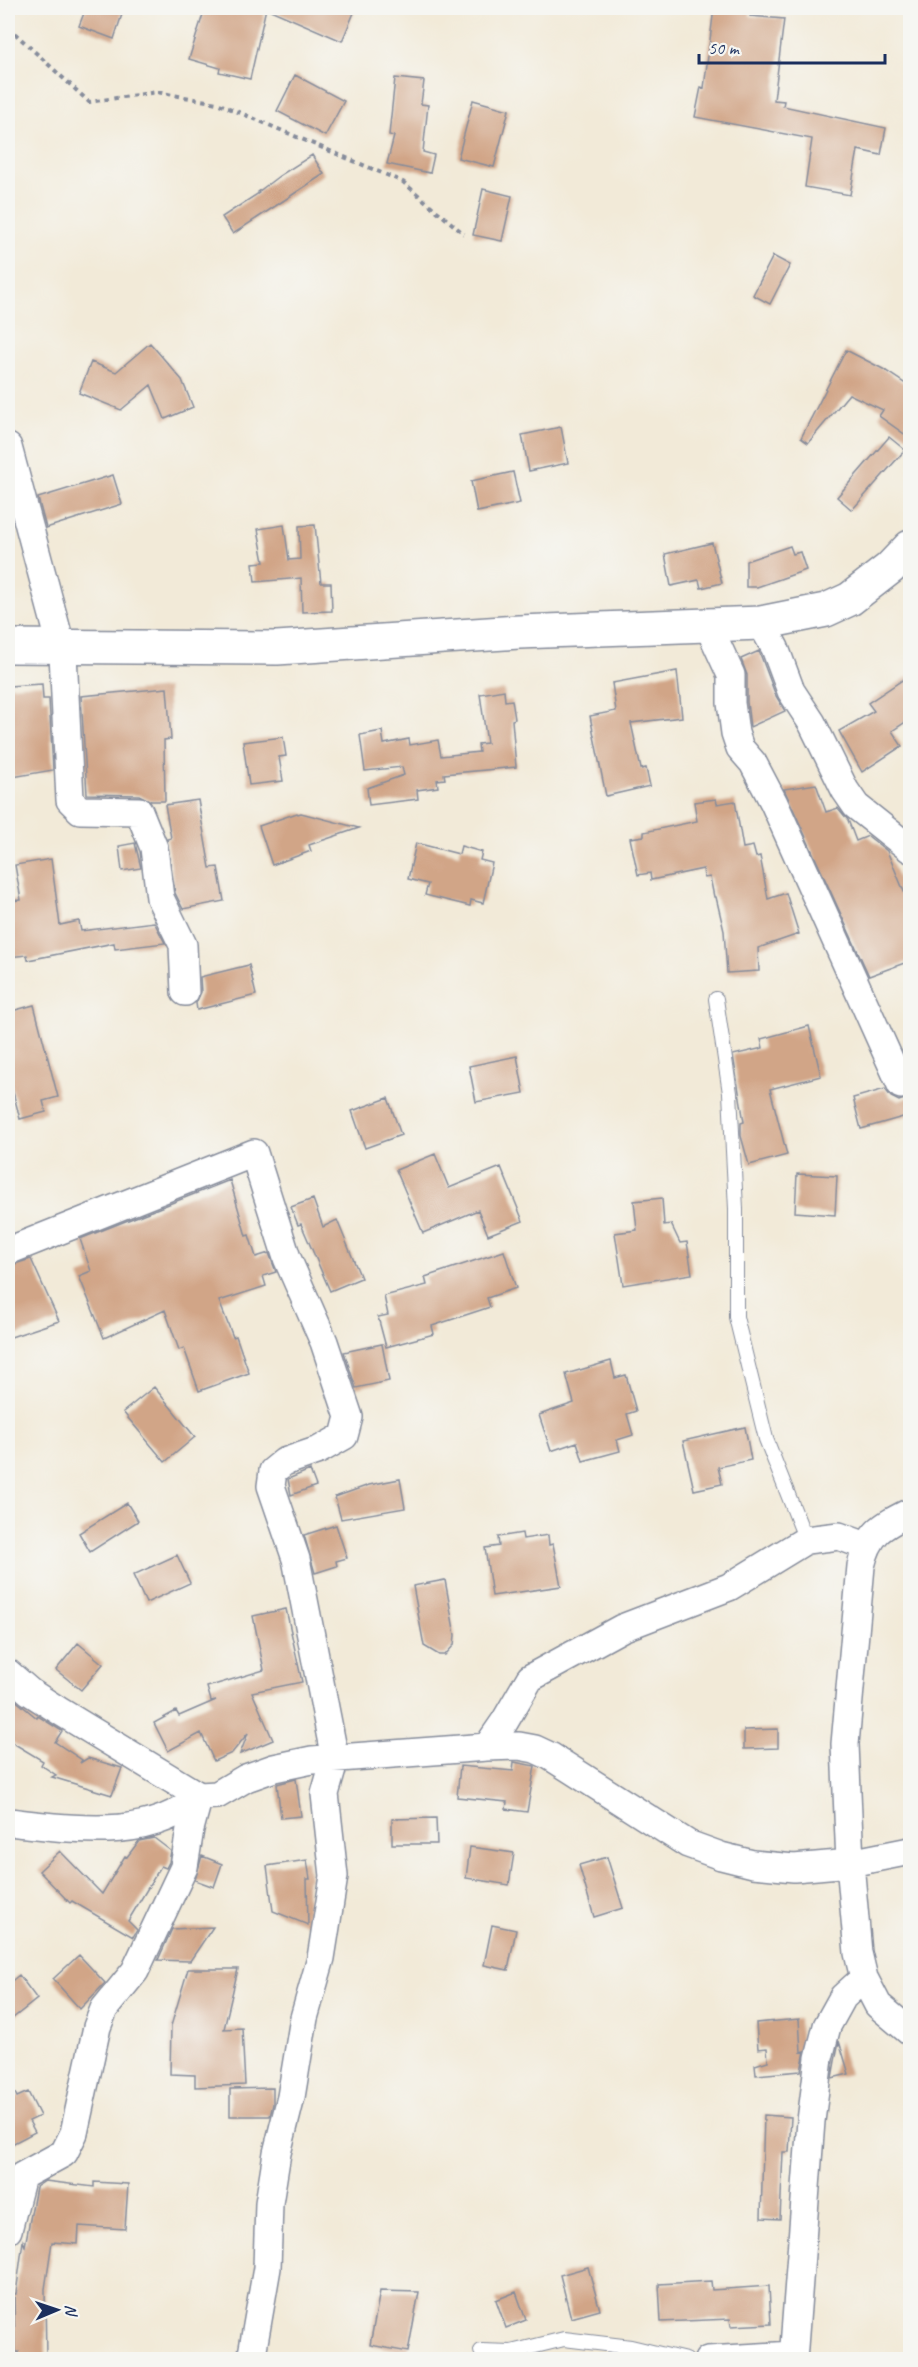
<svg xmlns="http://www.w3.org/2000/svg" width="918" height="2367" viewBox="0 0 918 2367" font-family="Caveat,sans-serif">
	<style>
		.building { fill: #d1a587 }
		.lines { fill: none; stroke-linecap: round; stroke-linejoin: round }
		.service-casing { stroke: #868c9b; stroke-width: 16 }
		.minor-casing { stroke: #868c9b; stroke-width: 30 }
		.tertiary-casing { stroke: #868c9b; stroke-width: 36 }
		.path { stroke: #868c9b; stroke-width: 4; stroke-dasharray: 4.5 4.5; stroke-linecap: butt }
		.service { stroke: #fff; stroke-width: 14 }
		.minor { stroke: #fff; stroke-width: 27 }
		.tertiary { stroke: #fff; stroke-width: 33 }
	</style>
	<rect width="100%" height="100%" fill="#f6f6f2"/>
	<filter id="ink" filterUnits="userSpaceOnUse"><feTurbulence type="fractalNoise" baseFrequency=".0167" numOctaves="2"/><feDisplacementMap in="SourceGraphic" scale="12" xChannelSelector="R" yChannelSelector="G"/><feConvolveMatrix kernelMatrix="1 2 1 2 8 2 1 2 1" color-interpolation-filters="sRGB"/></filter>
	<filter id="wash" filterUnits="userSpaceOnUse"><feTurbulence type="fractalNoise" baseFrequency=".008" numOctaves="4" result="noise"/><feDisplacementMap in="SourceGraphic" scale="24" xChannelSelector="R" yChannelSelector="G"/><feGaussianBlur stdDeviation="1.35" result="paint"/><feColorMatrix in="noise" values="0 0 0 0 0 0 0 0 0 0 0 0 0 0 0 0 0 1.4 0 .05"/><feComposite in="paint" operator="in"/></filter>
	<g filter="url(#wash)">
		<rect width="100%" height="100%" fill="#f2ead8"/>
		<g id="blocks">
			<path class="building" d="M86 8H124L114 39 79 26Z
				M205 8H356L342 41 266 8 250 79 219 72 220 68 189 59Z
				M714 8H751L750 16 784 19 774 100 784 101 783 106 886 128 881 155 858 150 850 195 805 187 812 139 695 117 701 87 704 88Z
				M295 75 344 101 325 136 277 111Z
				M395 78 424 81 421 104 428 105 423 152 434 155 430 173 387 164 394 136 389 135Z
				M473 100 509 110 494 167 458 158Z
				M312 155 324 174 233 234 222 217 259 193 258 192 279 176Z
				M483 189 512 196 502 241 473 235Z
				M773 256 790 265 770 304 753 295Z
				M150 343 182 380 193 407 165 419 151 385 121 410 79 393 91 362 116 372Z
				M846 350 883 369 910 387V438L879 416 883 410 849 394 808 443 801 438Z
				M561 427 568 463 529 471 522 435Z
				M889 437 905 450 852 510 837 497Z
				M513 472 520 503 477 512 471 481Z
				M113 475 122 504 46 528 38 498Z
				M284 525 289 560 300 559 299 526 315 525 321 583H331L332 611 302 612 301 578 255 582 253 563 264 562 258 529Z
				M712 543 722 583 701 588 699 580 671 586 665 554Z
				M790 546 793 554 800 552 806 570 757 587H746V561Z
				M759 651 776 696 785 711 750 727 747 702V675L741 659Z
				M677 671 682 717 631 723 641 769 646 768 650 786 606 796 590 716 616 711 612 683Z
				M910 675V719L892 731 902 746 862 772 839 731 874 711 868 703Z
				M42 684 43 699H49L53 770 13 777 8 745V686Z
				M167 688 171 739 164 740 165 801H151L139 795 87 794 81 696Z
				M504 690 505 701 512 700 515 719 512 720 516 767 444 774 445 779 437 780 438 787 417 790 418 799 369 805 367 788 404 775 402 767 365 771 360 735 382 731 384 744 409 739 410 745 438 740 441 756 479 752 478 744 487 743 480 694Z
				M283 737 286 756 279 757 283 781 249 785 243 742Z
				M816 784 826 812 838 808 848 820 856 841 868 836 887 851 910 906V961L869 976 784 789Z
				M716 799 717 804 735 801 743 848 753 846 756 857 760 856 768 899 786 893 799 934 758 948 759 971 727 973 724 931 716 897H714L710 877 704 878 703 869 651 880 650 873 638 875 630 838 644 836V832L697 821 694 802Z
				M198 800 210 868 218 867 224 901 183 909 175 893 167 839 171 838 165 805Z
				M297 813 298 814 301 813 359 828 309 845 311 851 272 865 259 826Z
				M135 843 141 868 122 871 119 846Z
				M416 843 459 854 461 846 482 852 480 860 492 863 483 903 471 900 470 906 425 895 428 884 408 879Z
				M51 859 60 925 79 921 81 931 154 922 165 943 115 949 114 943 28 960 27 955 8 957V901L21 900 15 865Z
				M249 965 256 995 197 1010 196 1003 201 992 200 977Z
				M34 1005 58 1097 43 1101 46 1112 20 1119 8 1073V1012Z
				M809 1026 821 1076 770 1089 787 1155 749 1165 741 1136V1123L744 1122 733 1055 763 1048 761 1039Z
				M517 1056 524 1093 476 1102 469 1066Z
				M885 1089 891 1097 899 1101 910 1097V1115L861 1129 853 1098Z
				M388 1098 401 1135 365 1148 352 1111Z
				M435 1154 449 1188 501 1167 523 1221 488 1235 478 1210 423 1233 396 1170Z
				M797 1174 837 1176 835 1215 795 1212Z
				M230 1180 246 1236 249 1235 256 1257 269 1253 276 1272 263 1276 266 1286 219 1301 233 1337 236 1336 249 1373 199 1391 184 1348 179 1350 165 1310 104 1338 79 1276 91 1271 80 1239Z
				M662 1198 664 1225 671 1224 680 1243 687 1242 692 1274 623 1285 615 1233 637 1230 634 1201Z
				M313 1199 323 1227 337 1220 361 1278 330 1291 301 1224 298 1225 291 1207Z
				M504 1251 516 1288 487 1298 490 1307 432 1326 434 1334 386 1347 378 1317 388 1315 384 1296 427 1285 425 1277Z
				M31 1259 59 1321 8 1338V1266Z
				M382 1344 389 1381 356 1388 344 1352Z
				M611 1361 615 1378 626 1375 636 1411 627 1414 633 1435 617 1440 620 1451 583 1461 577 1442 551 1451 539 1415 574 1403 566 1374Z
				M154 1387 195 1437 165 1462 123 1412Z
				M745 1427 751 1460 718 1467 722 1484 694 1490 683 1441Z
				M310 1470 316 1486 291 1495 288 1479Z
				M400 1479 405 1508 341 1519 335 1497 369 1485Z
				M127 1503 138 1521 90 1552 79 1533Z
				M336 1525 347 1558 336 1561 337 1566 315 1573 304 1535Z
				M522 1533 523 1539 548 1535 549 1545 553 1544 561 1586 492 1596 485 1548 499 1546 498 1537Z
				M177 1555 190 1583 146 1603 133 1575Z
				M445 1580 455 1635 454 1645 445 1655H439L424 1646 413 1586Z
				M286 1609 302 1682 252 1692 273 1740 240 1754 248 1733 232 1753 214 1761 201 1733 168 1751 154 1723 176 1711 179 1716 216 1700 211 1701 207 1687 264 1670 253 1616Z
				M78 1643 103 1664 81 1690 56 1670Z
				M8 1694 37 1718 38 1716 62 1731 55 1742 82 1760 80 1763 88 1758 122 1768 112 1795 52 1777 56 1775 41 1765 43 1761 8 1740Z
				M778 1729V1748L744 1749V1730Z
				M514 1762 535 1766 527 1812 506 1809 507 1802 457 1797 460 1766 513 1771Z
				M296 1779 301 1816 281 1818 277 1784Z
				M436 1818 437 1844H392V1819Z
				M154 1838 171 1851 169 1862 166 1868 161 1866 128 1921 137 1930 133 1937 72 1901 70 1903 39 1871 60 1851 102 1894 125 1856 127 1857 139 1841Z
				M470 1847 514 1853 509 1885 466 1878Z
				M202 1856 222 1864 214 1887 195 1880Z
				M607 1857 623 1908 594 1917 579 1865Z
				M307 1860 310 1879H307L308 1925 273 1911 267 1866Z
				M492 1925 516 1930 508 1970 484 1965Z
				M213 1927 190 1961 158 1960 172 1929Z
				M79 1955 105 1983 80 2009 53 1979Z
				M188 1969H238L224 2029 242 2028 245 2085 195 2087V2075L170 2074 171 2026Z
				M19 1975 37 1999 8 2022V1984Z
				M799 2019 801 2052 805 2051 801 2071 756 2075 755 2065 768 2061 767 2048 758 2049 756 2023Z
				M839 2041 849 2074 832 2078 835 2061Z
				M8 2078 17 2097 28 2092 40 2116 29 2121 35 2132 8 2146Z
				M273 2088V2104L270 2116H230V2089Z
				M764 2115 791 2117 789 2152H783L780 2219 761 2218Z
				M45 2181 94 2187V2182L128 2184 125 2229 79 2226 78 2244 52 2242 45 2289 46 2360H19V2352H15L14 2294H16L23 2241 25 2246 36 2187Z
				M588 2267 600 2310 571 2318 560 2275Z
				M711 2281 712 2290 769 2286 771 2324 731 2326 730 2319 661 2322 659 2284Z
				M380 2291 419 2292 408 2352 370 2345Z
				M516 2292 526 2320 506 2328 496 2300Z"/>
		</g>
	</g>
	<g filter="url(#ink)">
		<use href="#blocks" fill-opacity="0" stroke="#868c9b" stroke-width="1.5"/>
		<g class="lines">
			<g class="service-casing">
				<path id="service" d="M716 999 730 1093 736 1209V1317L766 1439 806 1540
					M481 2351 511 2352 564 2339 631 2347 686 2360"/>
			</g>
			<g class="minor-casing">
				<path id="minor" d="M8 447 63 653 70 800 80 810 139 811 154 848 160 898 183 945 185 992
					M761 623 775 648 791 691 812 723 845 790 856 806 910 849
					M708 625 731 675V703L735 733 740 748 753 763 774 803 901 1085
					M8 1251 254 1153 287 1258 324 1342 349 1417 344 1436 319 1450 284 1462 273 1471 271 1486 296 1559 335 1759 325 1794 334 1876 321 1958 304 2018 291 2097 277 2153 269 2203 267 2268 251 2360
					M910 1512C880 1527 869 1533 861 1566L845 1744 850 1863 858 1953 864 1978 878 2005 910 2032
					M8 1673 30 1692 61 1712 199 1796 217 1795 246 1778 274 1768 312 1760 487 1747 519 1746 535 1749 550 1756 688 1844 721 1856 753 1864 794 1868 850 1863 910 1851
					M487 1747 505 1721 530 1678 622 1628 729 1587 806 1540 839 1536 866 1546
					M8 1822C69 1828 151 1843 199 1796
					M8 2230 22 2176 64 2153 74 2133 97 2027 104 2009 135 1971 184 1867 190 1829 199 1796
					M708 2360 793 2355
					M793 2360 811 2121 819 2058 827 2026 843 1997 864 1978"/>
			</g>
			<g class="tertiary-casing">
				<path id="tertiary" d="M8 646 277 648 519 632 761 623 826 610 850 599 890 568 910 547"/>
			</g>
			<path class="path" d="M8 27 89 102 157 92 217 103 403 182 464 234"/>
			<use href="#service" class="service"/>
			<use href="#minor" class="minor"/>
			<use href="#tertiary" class="tertiary"/>
		</g>
	</g>
	<rect width="918" height="2367" fill="none" stroke="#f6f6f2" stroke-width="30"/>
	<g transform="translate(57 2310) rotate(88)" stroke="#f6f6f2" stroke-width="4.5" paint-order="stroke">
	<path d="M0-4.5L10 22L0 15L-10 22Z" fill="#1b2f5e"/>
	<text y="-9" font-size="16" font-weight="bold" text-anchor="middle" fill="#1b2f5e">N</text>
	</g>
	<path d="M699 54v9h186v-9" fill="none" stroke="#1b2f5e" stroke-width="3"/>
	<text x="708" y="54" font-size="18" fill="#1b2f5e" stroke="#f6f6f2" stroke-width="4.5" paint-order="stroke">50 m</text>
</svg>
